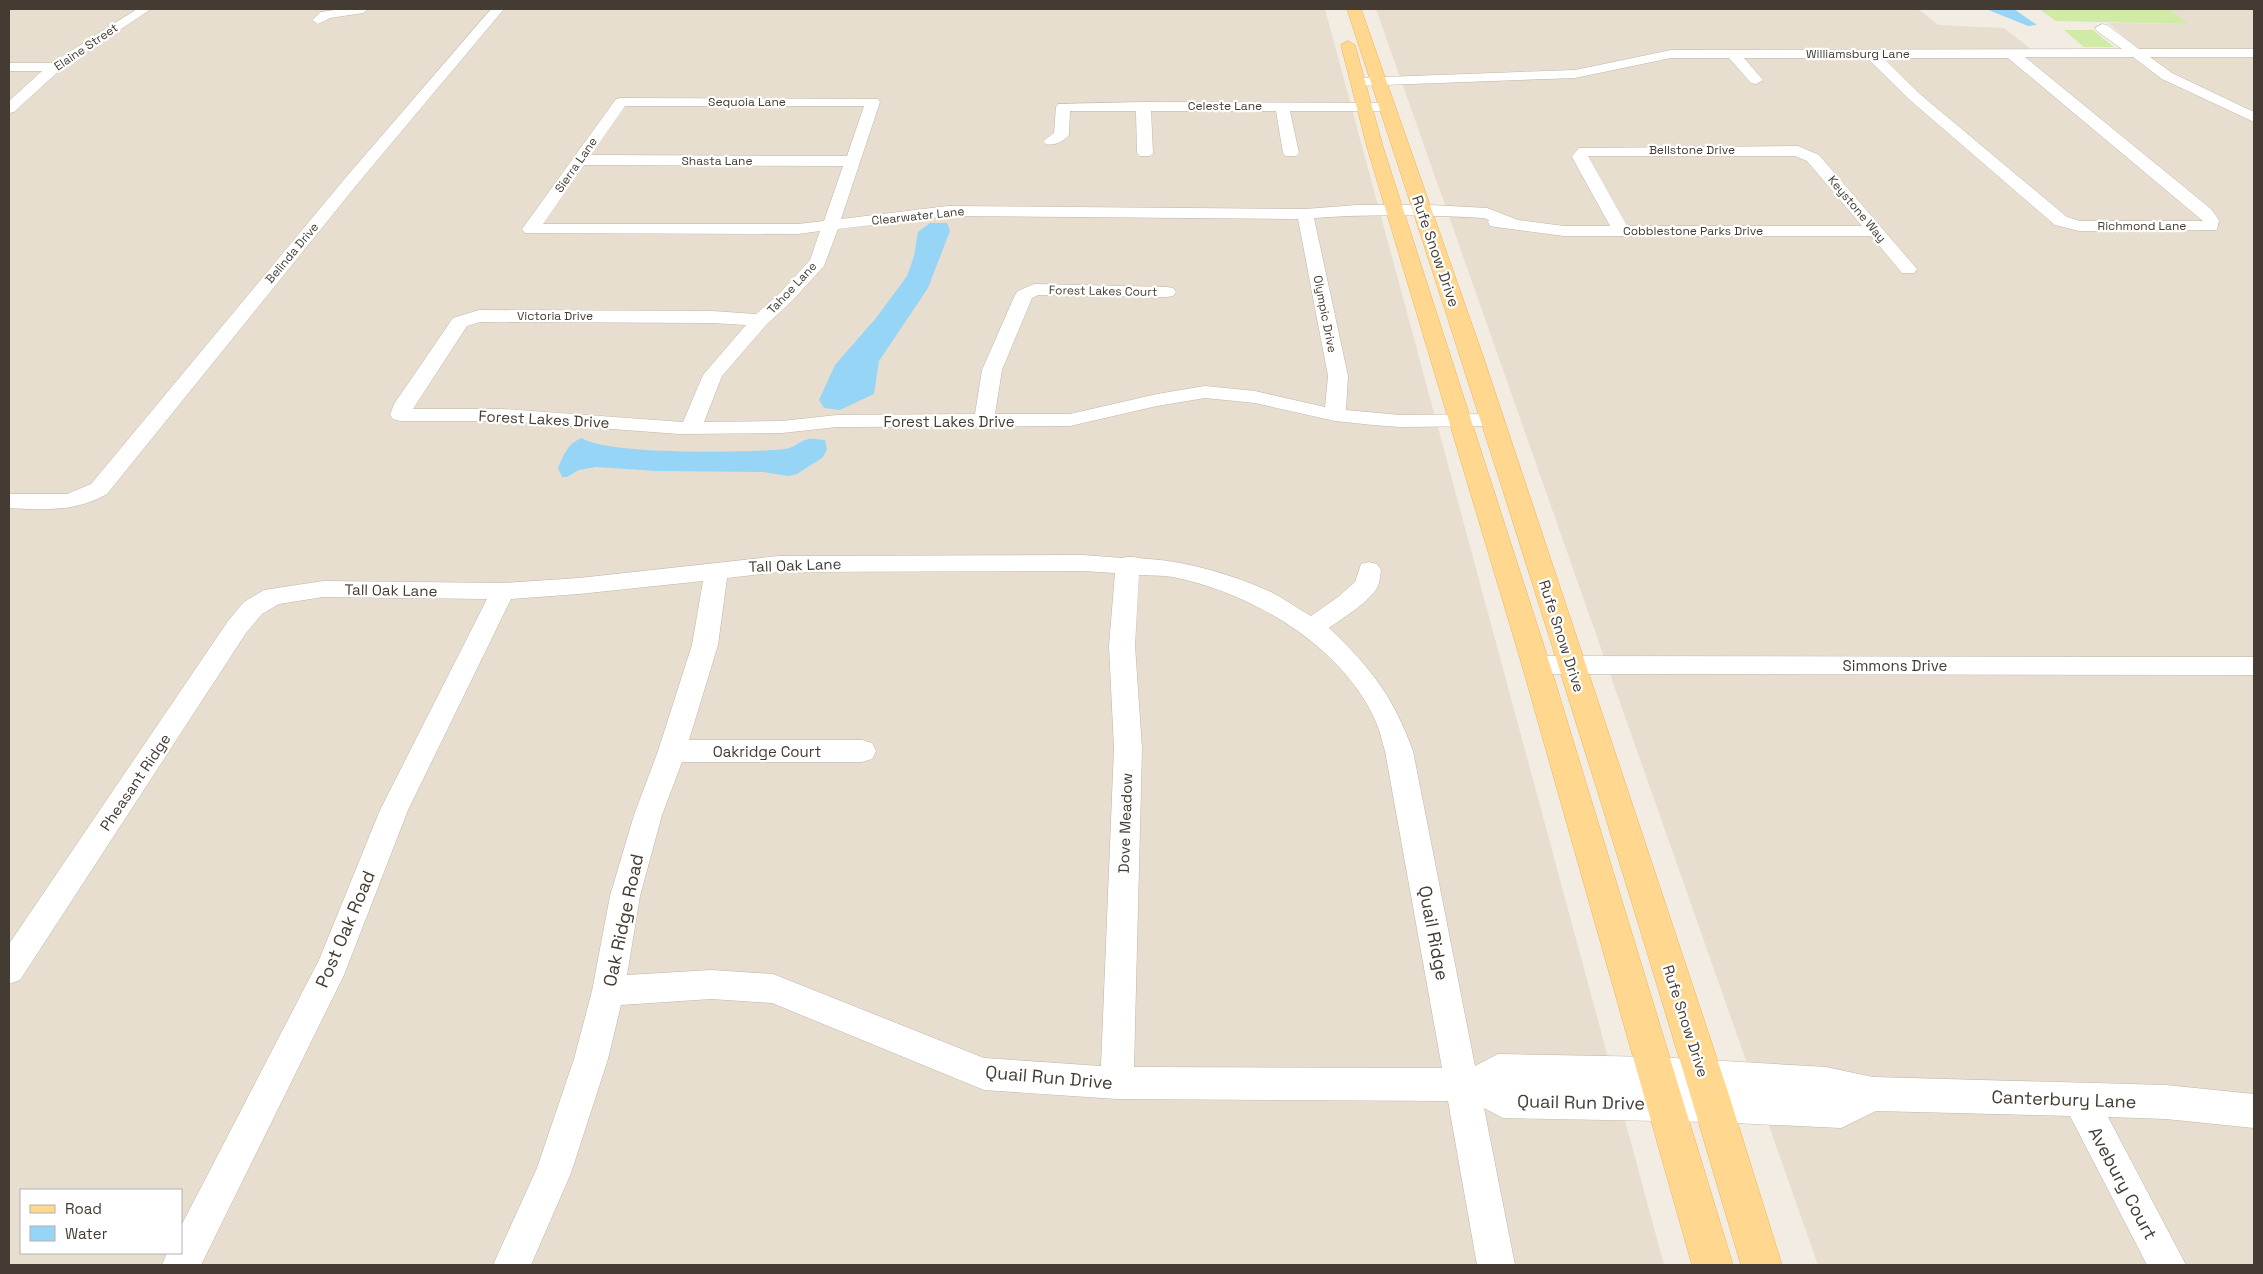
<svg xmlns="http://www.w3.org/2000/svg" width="2263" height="1274" viewBox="0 0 2263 1274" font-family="'Space Grotesk',sans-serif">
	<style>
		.residential { fill: #e7decf; fill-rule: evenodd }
		.green { fill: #d0eba6 }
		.water { fill: #97d5f6 }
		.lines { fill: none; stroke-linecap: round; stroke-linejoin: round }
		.minor-casing { stroke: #c1b6a7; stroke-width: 1 }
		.major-casing { stroke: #edb555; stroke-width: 1 }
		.minor { fill: #fff; fill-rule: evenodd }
		.major { fill: #ffd78e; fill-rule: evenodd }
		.labels { text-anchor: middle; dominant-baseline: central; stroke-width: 4.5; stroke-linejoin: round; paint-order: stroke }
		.far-street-label { font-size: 12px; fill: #443c32; stroke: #fff }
		.street-label { font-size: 15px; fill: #443c32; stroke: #fff }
		.near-street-label { font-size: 18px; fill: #443c32; stroke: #fff }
	</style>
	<rect width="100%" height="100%" fill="#f3ece2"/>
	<path class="residential" d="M9 9H1325L1664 1265H9ZM21 1190H181V1253H21Z
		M1376 9H1918L1938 25 2004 28 2032 50H2140L2108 23 2187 24 2169 9H2254V1265H1818Z"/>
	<path class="green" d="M2039 9H2169L2188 24 2056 21Z
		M2064 30H2093L2114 47H2084Z"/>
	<path class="water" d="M1986 9H2014L2037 25 2028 26Z
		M930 223H947L950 231 928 288 879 361 874 394 840 410 824 408 819 400 835 365 876 318 907 276 914 256 918 232Z
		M582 438C605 455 751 453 785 449 794 448 801 440 809 439 814 438 820 440 825 440L827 450 822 458 797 474 788 476 763 472 656 471 596 467 579 470 567 477H562L558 468C564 454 568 443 582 438Z"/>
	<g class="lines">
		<g class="minor-casing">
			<path id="minor" d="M137 9H151L60 70 14 112 9 113V101L42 71H9V63H52Z
				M341 9H369L363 13 330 18 318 24 312 20 321 12Z
				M491 9H504L359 182 107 494C76 512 43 510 9 508V494H67L91 484 347 176Z
				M2102 24 2107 25 2139 49H2254V57H2150L2172 73 2254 112V122L2162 79 2133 57H2025L2211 209 2219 220 2217 230 2079 231 2055 225 1911 101 1867 58H1744L1763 80 1756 84 1751 83 1729 58H1671L1575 78 1357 86 1350 82 1357 78 1575 70 1671 50 2122 49 2097 31 2095 28ZM1883 58H2008L2203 221H2080L2067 217 1921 95Z
				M621 98 878 99 880 102 841 219 948 206 1305 209 1357 205H1430L1487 208 1518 220 1564 226H1610L1573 159 1572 156 1579 148 1798 146 1819 155 1917 269 1914 273H1902L1871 236H1564L1496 227 1490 226 1488 222 1489 220 1484 218C1427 215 1371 214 1314 218L1348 376 1346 410 1400 415 1492 414 1499 416 1502 420 1499 424 1492 426 1400 427 1373 425 1335 421 1255 403 1205 398 1157 406 1070 426 837 427 782 433 679 434 503 421H400L393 419 390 415 394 404 453 318 479 310 712 311 756 314 779 294 810 260 820 231 798 234 525 233 522 229 525 225 616 99ZM625 106H864L847 156 591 155ZM1588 156H1795L1807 161 1862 226H1627ZM584 165 843 166 824 221 798 224H543ZM948 216 1298 219 1328 376 1325 407 1255 391 1205 386 1157 394 1070 414H995L1002 370 1032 298 1038 295 1167 297 1173 296 1176 292 1173 288 1167 287 1034 284 1018 291 1015 295 982 370 975 414 837 415 782 421 704 422 722 376 767 324 791 302 824 266 838 229ZM480 322 712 323 746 325 703 375 683 422 503 409H413L467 326Z
				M1143 102 1386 103 1393 107 1386 111H1290L1299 153 1296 156H1286L1283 153 1276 111H1151L1153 153 1150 156H1140L1137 153 1136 111H1070L1069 135C1063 142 1054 146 1046 144L1043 141 1054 133 1056 107 1058 104Z
				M1083 555 1122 558C1131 555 1140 559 1149 559 1190 562 1233 575 1271 592 1285 599 1298 609 1311 616L1338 597 1355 582 1361 564 1369 562 1377 564 1381 570C1380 575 1380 581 1378 586 1371 601 1343 618 1329 628 1371 668 1393 696 1413 751L1475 1066 1498 1054 1656 1057 1826 1067 1873 1077 2166 1085 2254 1094V1128L2166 1119 2108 1117 2186 1265H2147L2070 1116 1876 1111 1841 1128 1713 1122 1503 1118 1484 1108 1515 1265H1477L1448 1101 1117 1099 984 1090 772 1003 711 999 621 1005 608 1059 571 1173 531 1265H493L537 1168 574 1059 592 991 610 896 634 815 658 751 692 645 703 581 579 594 511 599 408 810 344 975 201 1265H162L167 1253H181V1226L319 960 380 810 487 599 323 597 279 604 262 614 246 633 20 980 9 984V944L228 621 244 602 264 590 323 581 503 583 579 578 779 556ZM1083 571 1115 573 1109 646 1114 748 1101 1066 984 1058 773 974 711 970 627 975 640 896 662 815 682 762H862L872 759 876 751 872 743 862 740H689L718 645 727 578 779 572ZM1139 575C1150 576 1162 575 1173 577 1252 593 1343 646 1376 722 1380 731 1382 742 1385 751L1442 1068 1134 1067 1142 748 1135 646Z
				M1536 656 2254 657V675L1536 674 1527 672 1523 665 1527 658Z"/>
		</g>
		<g class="major-casing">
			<path id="major" d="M1347 9H1361L1483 356 1727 1089 1782 1265H1741C1617 844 1484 426 1347 9Z
				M1348 41 1355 45 1383 147 1550 665 1733 1265H1692L1522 665 1367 147 1341 45Z"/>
		</g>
		<use href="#minor" class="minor"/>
		<use href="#major" class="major"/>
	</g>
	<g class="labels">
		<g class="far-street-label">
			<text transform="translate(86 47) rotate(-34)">Elaine Street</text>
			<text x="1858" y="54">Williamsburg Lane</text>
			<text x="747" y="102">Sequoia Lane</text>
			<text x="1225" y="106">Celeste Lane</text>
			<text x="1692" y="150">Bellstone Drive</text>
			<text x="717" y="161">Shasta Lane</text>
			<text transform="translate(576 165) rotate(-55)">Sierra Lane</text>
			<text transform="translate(1857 209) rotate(50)">Keystone Way</text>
			<text transform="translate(918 216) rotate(-6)">Clearwater Lane</text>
			<text x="2142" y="226">Richmond Lane</text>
			<text x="1693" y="231">Cobblestone Parks Drive</text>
			<text transform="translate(292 253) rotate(-50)">Belinda Drive</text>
			<text transform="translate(792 288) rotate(-47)">Tahoe Lane</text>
			<text transform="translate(1103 291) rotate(1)">Forest Lakes Court</text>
			<text transform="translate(1325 314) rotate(79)">Olympic Drive</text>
			<text x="555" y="316">Victoria Drive</text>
		</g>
		<g class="street-label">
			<text transform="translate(1436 251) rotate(71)">Rufe Snow Drive</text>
			<text transform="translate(544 419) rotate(3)">Forest Lakes Drive</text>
			<text x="949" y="421">Forest Lakes Drive</text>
			<text transform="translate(795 565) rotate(-2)">Tall Oak Lane</text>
			<text transform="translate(391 590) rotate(1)">Tall Oak Lane</text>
			<text transform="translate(1562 636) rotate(72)">Rufe Snow Drive</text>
			<text x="1895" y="665">Simmons Drive</text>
			<text x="767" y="751">Oakridge Court</text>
			<text transform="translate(135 782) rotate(-56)">Pheasant Ridge</text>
			<text transform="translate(1125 823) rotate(-88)">Dove Meadow</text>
			<text transform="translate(1686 1021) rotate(72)">Rufe Snow Drive</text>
		</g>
		<g class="near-street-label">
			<text transform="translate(623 920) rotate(-78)">Oak Ridge Road</text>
			<text transform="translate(345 929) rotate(-67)">Post Oak Road</text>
			<text transform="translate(1434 933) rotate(79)">Quail Ridge</text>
			<text transform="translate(1049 1077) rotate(5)">Quail Run Drive</text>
			<text transform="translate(2064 1099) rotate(2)">Canterbury Lane</text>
			<text transform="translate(1581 1102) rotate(1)">Quail Run Drive</text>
			<text transform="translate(2123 1183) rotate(62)">Avebury Court</text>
		</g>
	</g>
	<rect width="2263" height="1274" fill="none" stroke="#443c32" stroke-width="20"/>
	<rect x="20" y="1189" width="162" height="65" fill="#ffffff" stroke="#b4b1ad"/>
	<rect x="30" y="1205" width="25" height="8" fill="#ffd78e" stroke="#b4b1ad"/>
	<text x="65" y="1214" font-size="15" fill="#443c32">Road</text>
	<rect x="30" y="1226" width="25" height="15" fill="#97d5f6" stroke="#b4b1ad"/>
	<text x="65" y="1239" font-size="15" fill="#443c32">Water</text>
</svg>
